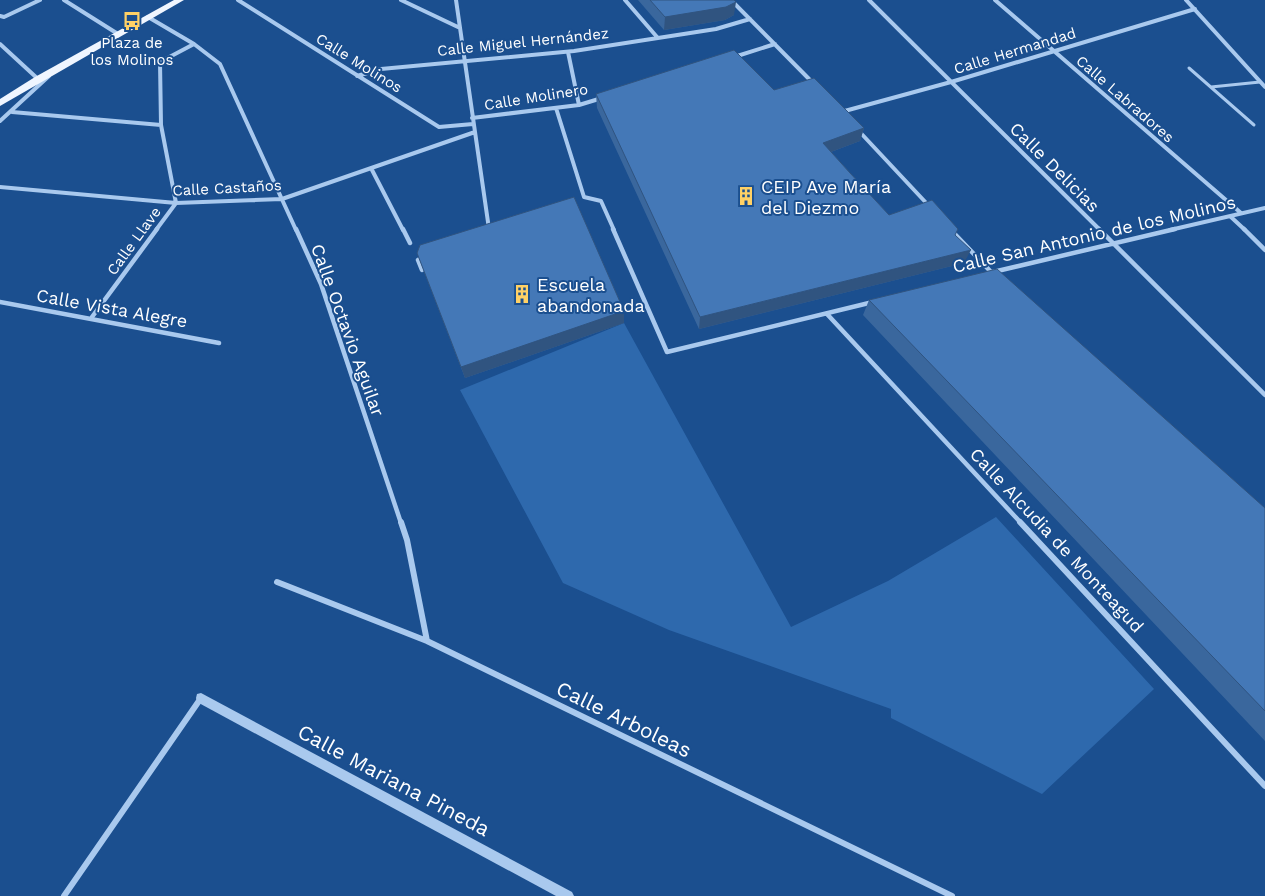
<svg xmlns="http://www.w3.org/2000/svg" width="1265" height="896" viewBox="0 0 1265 896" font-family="'Work Sans',sans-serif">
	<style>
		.green { fill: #2e69ad }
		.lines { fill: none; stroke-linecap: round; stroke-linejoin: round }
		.pedestrian-far1 { stroke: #a9c9ee; stroke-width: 3 }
		.pedestrian { stroke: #a9c9ee; stroke-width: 4.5 }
		.minor-far2 { stroke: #a9c9ee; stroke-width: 4 }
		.minor-far1 { stroke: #a9c9ee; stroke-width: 4.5 }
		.minor { stroke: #a9c9ee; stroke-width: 6 }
		.tertiary { fill: #a9c9ee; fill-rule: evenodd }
		.primary { fill: #f0f6ff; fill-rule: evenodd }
		.wall { fill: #3a679d }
		.shaded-wall { fill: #305480 }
		.building { fill: #4478b7; stroke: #305480 }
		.labels { text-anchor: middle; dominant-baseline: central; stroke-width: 4; stroke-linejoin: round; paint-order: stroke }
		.far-street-label { font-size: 15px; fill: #fff; stroke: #1b4f8f }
		.far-poi-label { font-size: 15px; fill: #fff; stroke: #1b4f8f }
		.street-label { font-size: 18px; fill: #fff; stroke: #1b4f8f }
		.poi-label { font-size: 18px; fill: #fff; stroke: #1b4f8f; text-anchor: start }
		.near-street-label { font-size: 21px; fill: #fff; stroke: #1b4f8f }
	</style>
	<rect width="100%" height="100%" fill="#1b4f8f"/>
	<path class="green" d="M624 323 791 627 888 581 996 517 1154 689 1042 794 891 718V709L669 630 563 583 460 390Z"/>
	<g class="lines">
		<path class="pedestrian-far1" d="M1189 68 1254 125
			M1211 87 1260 82"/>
		<path class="pedestrian" d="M422 270 418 260 424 257"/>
		<path class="minor-far2" d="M64 0 118 34
			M238 0 439 127 473 124
			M401 0 460 28
			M456 0 489 229
			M625 0 657 37
			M731 0 813 83
			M869 0 1100 230
			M995 0 1241 213
			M1186 0 1265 87
			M0 16 4 17 40 0
			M148 17 194 44 220 64 296 230
			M0 44 38 79
			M568 52 579 105
			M734 57 775 44
			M357 76 381 69 574 51 716 29 750 19
			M556 108 584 197 601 201 614 230
			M12 112 161 125
			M841 112 951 82 1195 9
			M472 118 579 105 602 98
			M0 121 49 76
			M857 129 930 207
			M371 168 403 230
			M0 187 176 203 282 199 475 132
			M1231 217 1245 230
			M156 230 176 203 161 125 160 62 194 44
			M1170 230 1265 208"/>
		<path class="minor-far1" d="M296 229 321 284 401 523
			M403 229 410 243
			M613 229 667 352 873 302
			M1099 229 1265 395
			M1244 229 1265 250
			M951 230 993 274
			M993 272 1175 229
			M0 302 219 343
			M827 314 1021 523
			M92 317 157 229"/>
		<path class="minor" d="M401 522 407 540 427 641
			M1020 522 1265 786
			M277 582 427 641 952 896
			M64 896 201 698"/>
		<path class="tertiary" d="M201 693 572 892 574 896H556L197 702 196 698 197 694Z"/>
		<path class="primary" d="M174 0H184L0 106V99L35 77Z"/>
	</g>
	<path class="wall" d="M638 0H734V15L725 20 664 30Z
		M774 90 864 128 860 141 831 152 889 215 955 235 964 263 699 329 597 108 596 94Z
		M417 253 624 311V323L465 378Z
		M869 300 1265 508V741L863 315Z"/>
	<path class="shaded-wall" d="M736 2 734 15 725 20 664 30 665 17Z
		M864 128 860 141 820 156 823 143Z
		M971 250 964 263 699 329 700 317Z
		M624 311V323L465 378 461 367Z"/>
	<path class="building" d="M650 0H734L736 2 726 7 665 17Z
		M734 50 774 90 814 78 864 128 823 143 850 173 889 215 932 200 958 229 955 235 971 250 700 317 596 94Z
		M574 197 624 311 461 367 417 253 420 245Z
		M997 269 1265 508V711L869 300Z"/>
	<defs>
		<g id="bus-bare" transform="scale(1.5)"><path d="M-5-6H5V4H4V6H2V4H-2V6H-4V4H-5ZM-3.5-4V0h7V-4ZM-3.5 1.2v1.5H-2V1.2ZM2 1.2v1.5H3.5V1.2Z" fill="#ffd166" stroke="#1b4f8f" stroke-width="2.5" paint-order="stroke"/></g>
		<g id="building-bare" transform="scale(1.5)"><path d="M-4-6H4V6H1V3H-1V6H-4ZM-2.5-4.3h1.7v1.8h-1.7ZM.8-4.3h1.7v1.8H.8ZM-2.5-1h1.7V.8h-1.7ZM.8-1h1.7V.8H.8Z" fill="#ffd166" stroke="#1b4f8f" stroke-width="2.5" paint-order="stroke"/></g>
	</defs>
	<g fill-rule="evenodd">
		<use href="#bus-bare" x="132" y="21"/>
		<use href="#building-bare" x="746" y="196"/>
		<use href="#building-bare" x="522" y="294"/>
	</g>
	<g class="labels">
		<g class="far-street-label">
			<text transform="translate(523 42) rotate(-6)">Calle Miguel Hernández</text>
			<text transform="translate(1015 51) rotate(-17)">Calle Hermandad</text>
			<text transform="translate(359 63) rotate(32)">Calle Molinos</text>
			<text transform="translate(536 97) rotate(-9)">Calle Molinero</text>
			<text transform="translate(1125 99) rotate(41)">Calle Labradores</text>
			<text transform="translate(227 188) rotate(-3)">Calle Castaños</text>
			<text transform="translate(134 241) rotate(-54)">Calle Llave</text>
		</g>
		<g class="far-poi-label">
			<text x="132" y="43">Plaza de<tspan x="132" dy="17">los Molinos</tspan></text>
		</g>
		<g class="street-label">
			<text transform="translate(1055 167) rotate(45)">Calle Delicias</text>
			<text transform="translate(1094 234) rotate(-13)">Calle San Antonio de los Molinos</text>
			<text transform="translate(112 308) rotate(10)">Calle Vista Alegre</text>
			<text transform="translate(348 330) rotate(70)">Calle Octavio Aguilar</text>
			<text transform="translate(1057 540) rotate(47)">Calle Alcudia de Monteagud</text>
		</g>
		<g class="poi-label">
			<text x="761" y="186">CEIP Ave María<tspan x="761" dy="21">del Diezmo</tspan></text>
			<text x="537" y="284">Escuela<tspan x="537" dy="21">abandonada</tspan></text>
		</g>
		<g class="near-street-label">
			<text transform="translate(624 719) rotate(26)">Calle Arboleas</text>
			<text transform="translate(394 780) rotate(28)">Calle Mariana Pineda</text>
		</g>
	</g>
</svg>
